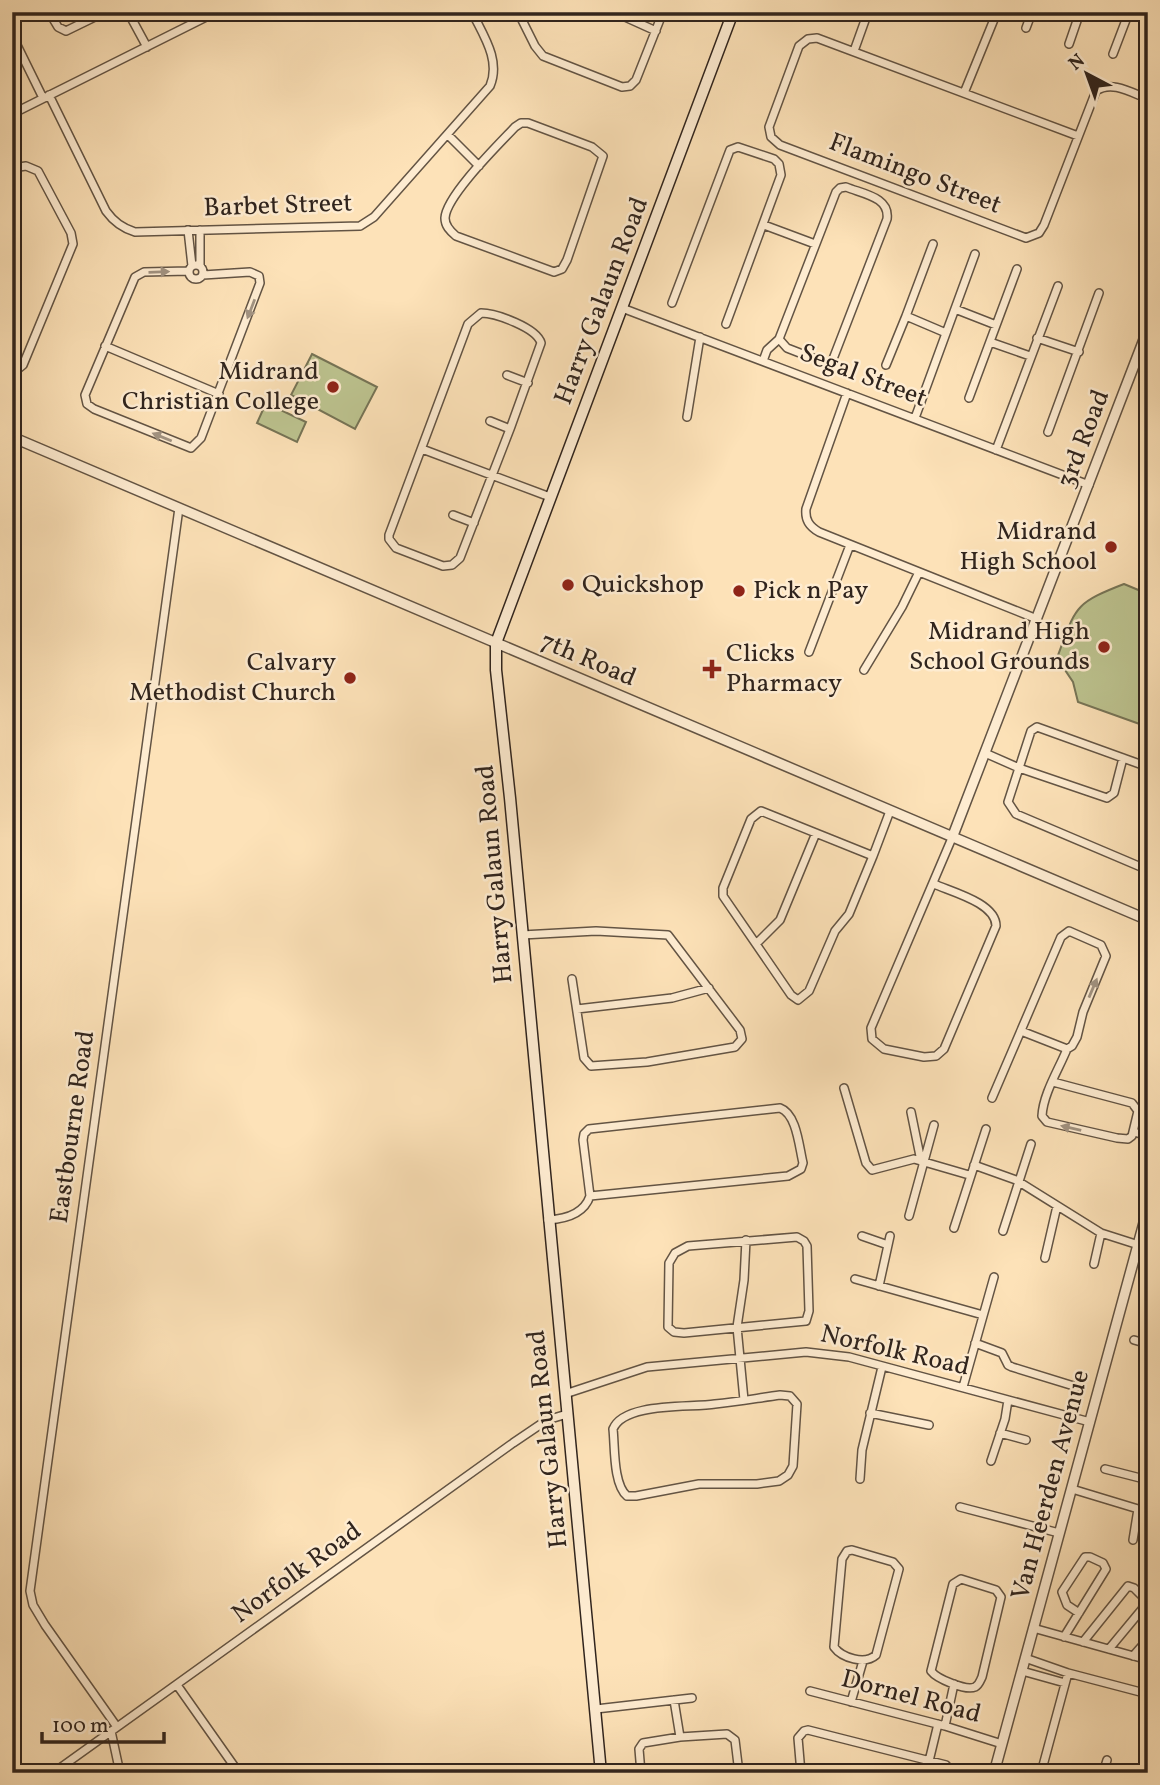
<svg xmlns="http://www.w3.org/2000/svg" width="1160" height="1785" viewBox="0 0 1160 1785" font-family="Vollkorn,serif">
	<style>
		.green { fill: #bdc490; stroke: #767456; stroke-width: 2 }
		.lines { fill: none; stroke-linecap: round; stroke-linejoin: round }
		.minor-casing { stroke: #635444; stroke-width: 10 }
		.tertiary-casing { stroke: #635444; stroke-width: 12 }
		.secondary-casing { stroke: #30241d; stroke-width: 13 }
		.minor { stroke: #feecd1; stroke-width: 7 }
		.tertiary { stroke: #feecd1; stroke-width: 9 }
		.secondary { stroke: #feecd1; stroke-width: 10 }
		.oneway { fill: #a19280 }
		.poi-dot { fill: #8f2418; stroke: #feecd1; stroke-width: 2.5 }
		.labels { text-anchor: middle; dominant-baseline: central; stroke-width: 5; stroke-linejoin: round; paint-order: stroke }
		.street-label { font-size: 26px; fill: #30241d; stroke: #feecd1 }
		.poi-label { font-size: 26px; fill: #30241d; stroke: #feecd1; text-anchor: end }
	</style>
	<rect width="100%" height="100%" fill="#fde2b8"/>
	<filter id="stains"><feTurbulence type="fractalNoise" baseFrequency=".00286" numOctaves="4"/><feColorMatrix values="0 0 0 0 .2 0 0 0 0 .09 0 0 0 0 .02 0 0 0 .5 -.17"/></filter>
	<radialGradient id="worn" r=".72"><stop offset=".6" stop-color="#630" stop-opacity="0"/><stop offset="1" stop-color="#630" stop-opacity=".3"/></radialGradient>
	<path class="green" d="M312 354 377 387 355 429 291 395Z
		M266 403 306 422 297 442 257 423Z
		M1124 584 1148 594V727L1078 702 1073 682 1057 658C1076 608 1072 604 1124 584Z"/>
	<g class="lines">
		<g class="minor-casing">
			<path id="minor" d="M49 12 58 27 66 31 105 12
				M128 12 147 47
				M518 12 535 46 543 56 622 87 630 86 636 80 663 12
				M614 12 656 31
				M1026 28 1032 12
				M12 35 43 98
				M1069 44 1080 12
				M854 51 868 12
				M1113 54 1129 12
				M964 93 997 12
				M49 95 106 211C114 222 122 228 135 232L360 226 374 217 490 86C501 60 483 35 472 12
				M12 114 216 12
				M521 123H528L592 147 603 156 567 260 562 269 554 272 456 236C450 231 445 226 445 218 446 196 499 144 515 127Z
				M448 135 479 166
				M1078 136 817 38 808 39 799 46 769 127 771 137 780 145 1026 238 1039 233 1044 225 1096 91C1112 80 1132 93 1148 99
				M12 168 26 166 38 171 71 233 73 244 23 365 12 374
				M764 225 815 244
				M188 230 192 266
				M189 272a7 7 0 1 1 14 0a7 7 0 1 1-14 0Z
				M200 266V230
				M189 271 144 272 135 277 85 395 87 404 94 409 191 448 201 438 260 283 259 276 250 272 203 275
				M672 303 730 150 738 147 774 159 779 164 781 175 726 324
				M622 308 1089 485
				M955 309 996 325
				M481 313C496 313 537 328 541 343L510 429 460 558 452 565 443 566 396 548 389 539V535L468 324Z
				M906 316 933 244
				M1037 338 1079 352
				M990 342 1030 356
				M105 346 219 394
				M763 361 767 350 779 339 836 192 840 188 846 187C863 194 890 197 887 219L833 359 829 363 823 362 787 348 779 339
				M886 365 906 316 946 333
				M507 375 528 383
				M847 393 806 509C805 520 809 526 819 532L1037 619
				M969 398 1017 269
				M687 417 700 337
				M915 418 975 254
				M490 421 510 429
				M1048 432 1099 293
				M422 449 550 497
				M996 450 1058 286
				M453 515 474 523
				M809 652 850 545
				M864 670 902 607 919 572
				M985 753 1019 768 1107 798 1114 793 1123 758
				M1148 767 1037 727 1031 731 1008 802 1016 814 1148 870
				M761 811 873 856 849 914 835 931 809 991 798 1000 791 995 723 896V888L751 819Z
				M873 856 890 811
				M934 884C952 892 996 903 996 926L944 1049 936 1056 924 1057 884 1049 872 1039 871 1028 952 838
				M522 935 596 931 668 935 740 1030 742 1039 735 1047 647 1062 591 1066 584 1058 572 979
				M756 944 780 920 816 833
				M577 1009 672 998 709 988
				M1021 1031 1067 1049
				M844 1088 866 1163 872 1170 914 1159 969 1175
				M992 1098 1061 937 1069 931 1101 945 1106 956 1083 1012 1077 1037 1072 1046 1067 1049C1059 1069 1043 1094 1042 1116L1047 1122 1117 1138 1128 1139 1132 1136 1138 1111 1132 1103 1053 1082
				M780 1108C797 1114 799 1147 803 1163L801 1169 788 1176 590 1196 583 1140 584 1134 589 1129Z
				M911 1112 921 1161
				M1134 1132 1148 1136
				M974 1165 1016 1180 1101 1233 1148 1248
				M909 1216 934 1125
				M548 1220C565 1219 584 1214 590 1196
				M954 1228 986 1129
				M1003 1231 1031 1144
				M862 1236 888 1245
				M797 1237 804 1241 807 1246 809 1311 806 1321 684 1333 674 1332 668 1327 669 1263 675 1253 688 1246Z
				M1045 1258 1057 1206
				M1094 1264 1101 1233
				M855 1279 983 1315
				M879 1286 890 1236
				M1134 1340 1148 1344
				M975 1343 1002 1353 1008 1365 1012 1367 1077 1387
				M963 1387 994 1277
				M565 1394 647 1367 806 1352 849 1357 1090 1422
				M780 1395 790 1396 797 1404 793 1466 788 1475 779 1481 757 1484H699L636 1496H627C613 1484 615 1447 613 1429 624 1402 690 1408 715 1404 737 1402 758 1398 780 1395Z
				M744 1400 737 1327 744 1280 746 1240
				M870 1413 929 1425
				M1000 1433 1026 1440
				M991 1461 1005 1419 1008 1400
				M1105 1469 1148 1480
				M860 1479 862 1450 882 1367
				M1072 1489 1148 1512
				M960 1507 1059 1533
				M1133 1540 1138 1509
				M852 1550 893 1562 899 1569 876 1655C865 1665 842 1658 834 1647L842 1559 847 1551Z
				M961 1579 996 1590 1001 1597 982 1677C980 1681 979 1685 975 1687 966 1691 937 1679 931 1671L953 1584Z
				M1033 1628 1148 1660
				M1064 1637 1106 1569 1103 1563 1090 1557H1085L1062 1592 1067 1605 1079 1613
				M1083 1642 1128 1586 1134 1588 1148 1602
				M1109 1649 1148 1602
				M1133 1656 1148 1639
				M1025 1658 1068 1673 1148 1694
				M1022 1671 1065 1683
				M177 1685 239 1773
				M810 1691 945 1726 1002 1744
				M674 1700 680 1737
				M851 1702 863 1661
				M596 1709 692 1698
				M945 1726 954 1684
				M117 1727 45 1625 33 1605 30 1591 179 508
				M111 1731 120 1773
				M929 1761 938 1724
				M53 1773 513 1443 547 1420 567 1414
				M641 1773 639 1749 643 1743 680 1737 727 1734 735 1740 739 1773
				M801 1773 798 1738 804 1731 808 1730 946 1765 953 1773
				M1041 1773 1068 1673
				M1103 1773 1107 1760"/>
		</g>
		<g class="tertiary-casing">
			<path id="tertiary" d="M12 437 1148 920
				M952 838 1148 329
				M994 1773 1148 1208"/>
		</g>
		<g class="secondary-casing">
			<path id="secondary" d="M601 1773 510 798 496 670V643L733 12"/>
		</g>
		<use href="#minor" class="minor"/>
		<use href="#tertiary" class="tertiary"/>
		<use href="#secondary" class="secondary"/>
	</g>
	<defs><path id="oneway-solid" d="M-6-.8H1V-3.2L6.5 0L1 3.2V.8H-6Z" transform="scale(1.75)"/></defs>
	<g class="oneway">
		<use href="#oneway-solid" transform="translate(159 272) rotate(-2)"/>
		<use href="#oneway-solid" transform="translate(251 309) rotate(111)"/>
		<use href="#oneway-solid" transform="translate(162 437) rotate(-158)"/>
		<use href="#oneway-solid" transform="translate(1093 988) rotate(-67)"/>
		<use href="#oneway-solid" transform="translate(1071 1128) rotate(-167)"/>
	</g>
	<g class="poi-dot">
		<circle cx="333" cy="387" r="7"/>
		<circle cx="1111" cy="547" r="7"/>
		<circle cx="568" cy="585" r="7"/>
		<circle cx="739" cy="591" r="7"/>
		<circle cx="1104" cy="647" r="7"/>
		<path d="M708.5 658.5h7v7h7v7h-7v7h-7v-7h-7v-7h7z"/>
		<circle cx="350" cy="678" r="7"/>
	</g>
	<g class="labels">
		<g class="street-label">
			<text transform="translate(915 174) rotate(21)">Flamingo Street</text>
			<text transform="translate(278 206) rotate(-2)">Barbet Street</text>
			<text transform="translate(602 301) rotate(-69)">Harry Galaun Road</text>
			<text transform="translate(863 376) rotate(21)">Segal Street</text>
			<text transform="translate(1084 439) rotate(-69)">3rd Road</text>
			<text transform="translate(588 660) rotate(23)">7th Road</text>
			<text transform="translate(495 874) rotate(-95)">Harry Galaun Road</text>
			<text transform="translate(73 1127) rotate(-82)">Eastbourne Road</text>
			<text transform="translate(895 1351) rotate(13)">Norfolk Road</text>
			<text transform="translate(548 1439) rotate(-96)">Harry Galaun Road</text>
			<text transform="translate(1051 1485) rotate(-75)">Van Heerden Avenue</text>
			<text transform="translate(297 1573) rotate(-36)">Norfolk Road</text>
			<text transform="translate(911 1697) rotate(15)">Dornel Road</text>
		</g>
		<g class="poi-label">
			<text x="319" y="372">Midrand<tspan x="319" dy="30">Christian College</tspan></text>
			<text x="1097" y="532">Midrand<tspan x="1097" dy="30">High School</tspan></text>
			<text x="582" y="585" text-anchor="start">Quickshop</text>
			<text x="753" y="591" text-anchor="start">Pick n Pay</text>
			<text x="1090" y="632">Midrand High<tspan x="1090" dy="30">School Grounds</tspan></text>
			<text x="726" y="654" text-anchor="start">Clicks<tspan x="726" dy="30">Pharmacy</tspan></text>
			<text x="336" y="663">Calvary<tspan x="336" dy="30">Methodist Church</tspan></text>
		</g>
	</g>
	<rect width="1160" height="1785" fill="none" stroke="#fde2b8" stroke-width="42"/>
	<rect x="14" y="14" width="1132" height="1757" fill="none" stroke="#30241d" stroke-width="3.5"/>
	<rect x="21" y="21" width="1118" height="1743" fill="none" stroke="#30241d" stroke-width="2"/>
	<g transform="translate(1087 74) rotate(319)" stroke="#feecd1" stroke-width="5" paint-order="stroke">
	<path d="M0-5L12 26L0 18L-12 26Z" fill="#30241d"/>
	<text y="-10" font-size="19" font-weight="bold" text-anchor="middle" fill="#30241d">N</text>
	</g>
	<path d="M42 1732v10h122v-10" fill="none" stroke="#30241d" stroke-width="3.5"/>
	<text x="52" y="1732" font-size="21" fill="#30241d" stroke="#feecd1" stroke-width="5" paint-order="stroke">100 m</text>
	<rect width="100%" height="100%" filter="url(#stains)"/>
	<rect width="100%" height="100%" fill="url(#worn)"/>
</svg>
